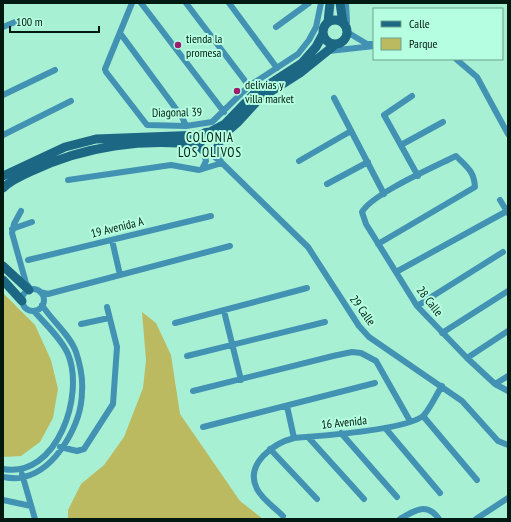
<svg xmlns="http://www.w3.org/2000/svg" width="511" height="522" viewBox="0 0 511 522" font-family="'PT Sans Narrow',sans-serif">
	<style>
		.green { fill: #bbba61 }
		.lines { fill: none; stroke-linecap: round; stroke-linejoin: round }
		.street { stroke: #4292b3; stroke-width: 6 }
		.secondary { stroke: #1c6783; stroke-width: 9 }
		.poi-dot { fill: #9e1c6e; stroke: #b5fee1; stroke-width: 1.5 }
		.labels { text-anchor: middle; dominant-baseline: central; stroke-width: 4; stroke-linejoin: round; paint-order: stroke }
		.poi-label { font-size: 12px; fill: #001a11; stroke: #b5fee1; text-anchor: start }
		.street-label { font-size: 12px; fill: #001a11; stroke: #b5fee1 }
		.neighbourhood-label { font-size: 13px; letter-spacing: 1px; fill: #001a11; stroke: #b5fee1 }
	</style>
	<rect width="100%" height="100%" fill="#a8f0d4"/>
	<path class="green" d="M3 293 35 325 51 360 58 389 53 418 40 442 21 456 3 457Z
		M142 312 156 323 171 355 180 414 240 501 263 519H68V510L81 484 104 465 124 437 143 388 146 360Z"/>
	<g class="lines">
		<path class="street" d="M132 3 105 69 106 72 147 125 186 126 212 122 249 86 298 54 309 40 316 27 321 3
			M141 3 224 112
			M186 3 249 86
			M229 3 277 68
			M345 25 347 22 346 3
			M3 27 15 22
			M276 27 309 3
			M347 32 367 44H372
			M120 33 182 117 186 126
			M329 51 374 46
			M456 59 477 77 508 134
			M3 95 55 70
			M412 96 384 115 418 176
			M334 98 384 194
			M3 135 71 101
			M401 145 443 122
			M218 146V151L221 162
			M206 150 222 163 308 247 359 326 369 337 462 401 498 441 508 445
			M299 161 351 131
			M202 169 206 161 203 148
			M68 180 171 165 199 170 222 163
			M327 184 368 162
			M500 200 508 213
			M21 211 14 224 12 233 26 283 29 287
			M12 229 32 222
			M112 240 120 275
			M378 244 475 187C474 171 467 167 456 156 434 167 372 194 362 212L366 224 417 306 467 358 495 384 508 391
			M28 260 211 216
			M396 272 507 211
			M22 300a11 11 0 1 1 22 0a11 11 0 1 1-22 0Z
			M40 292 48 294 230 246
			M417 306 503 252
			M224 311 241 380
			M175 323 307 288
			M81 324 109 318
			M442 333 508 291
			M187 356 325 322
			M467 358 508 331
			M495 384 508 376
			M193 391 333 356 352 352 361 353 376 361 410 421
			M287 406 294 438
			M423 416 477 480
			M203 427 375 383
			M386 429 440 493
			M341 433 397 497
			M308 437 364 499
			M60 447 77 451 84 449 113 404 117 347 107 307
			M270 449 317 499
			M3 469C57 479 85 395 68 354 61 338 45 324 34 311
			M22 474 35 519
			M3 477C9 478 18 479 24 477 57 469 82 423 82 391 83 378 80 364 76 352 70 335 52 321 42 305
			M3 500 31 506
			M283 516C275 508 262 499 257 489 244 464 274 443 294 438 319 436 409 430 424 415 431 407 436 395 442 386
			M400 519C415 510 427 502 439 519
			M476 519 508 498"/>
		<path class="secondary" d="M340 3 343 23
			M323 32a12 12 0 1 1 24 0a12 12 0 1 1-24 0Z
			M328 22 330 3
			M210 132 225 124 254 94 302 63 316 47 323 34
			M199 142a10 10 0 1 1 20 0a10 10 0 1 1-20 0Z
			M219 141 224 134 238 122 259 99 300 73 336 44
			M3 176 65 147 96 139 202 135
			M3 188C10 181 23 175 32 171 84 146 143 138 200 145
			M3 266 29 290
			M3 280 22 301"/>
	</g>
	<g class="poi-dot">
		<circle cx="178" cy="45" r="4"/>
		<circle cx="237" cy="91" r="4"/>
	</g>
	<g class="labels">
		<g class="poi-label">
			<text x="186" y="38">tienda la<tspan x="186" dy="14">promesa</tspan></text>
			<text x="245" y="84">delivias y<tspan x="245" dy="14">villa market</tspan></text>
		</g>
		<g class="street-label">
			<text transform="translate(177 112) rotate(-1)">Diagonal 39</text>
			<text transform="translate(117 227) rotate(-14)">19 Avenida A</text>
			<text transform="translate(430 301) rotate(52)">28 Calle</text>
			<text transform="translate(363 310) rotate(54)">29 Calle</text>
			<text transform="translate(344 422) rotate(-6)">16 Avenida</text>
		</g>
		<g class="neighbourhood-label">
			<text x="210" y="137">COLONIA<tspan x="210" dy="15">LOS OLIVOS</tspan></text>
		</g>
	</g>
	<rect width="511" height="522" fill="none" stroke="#001a11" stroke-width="8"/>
	<rect x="373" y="8" width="130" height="52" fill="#b5fee1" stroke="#6da38e"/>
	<rect x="381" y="21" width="20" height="6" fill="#1c6783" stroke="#6da38e"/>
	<text x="409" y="28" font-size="12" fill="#001a11">Calle</text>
	<rect x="381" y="38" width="20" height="12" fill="#bbba61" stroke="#6da38e"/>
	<text x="409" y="48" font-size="12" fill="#001a11">Parque</text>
	<path d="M10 26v6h89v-6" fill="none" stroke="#001a11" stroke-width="2"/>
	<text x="16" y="26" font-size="12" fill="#001a11" stroke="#b5fee1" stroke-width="3" paint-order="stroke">100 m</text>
</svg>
